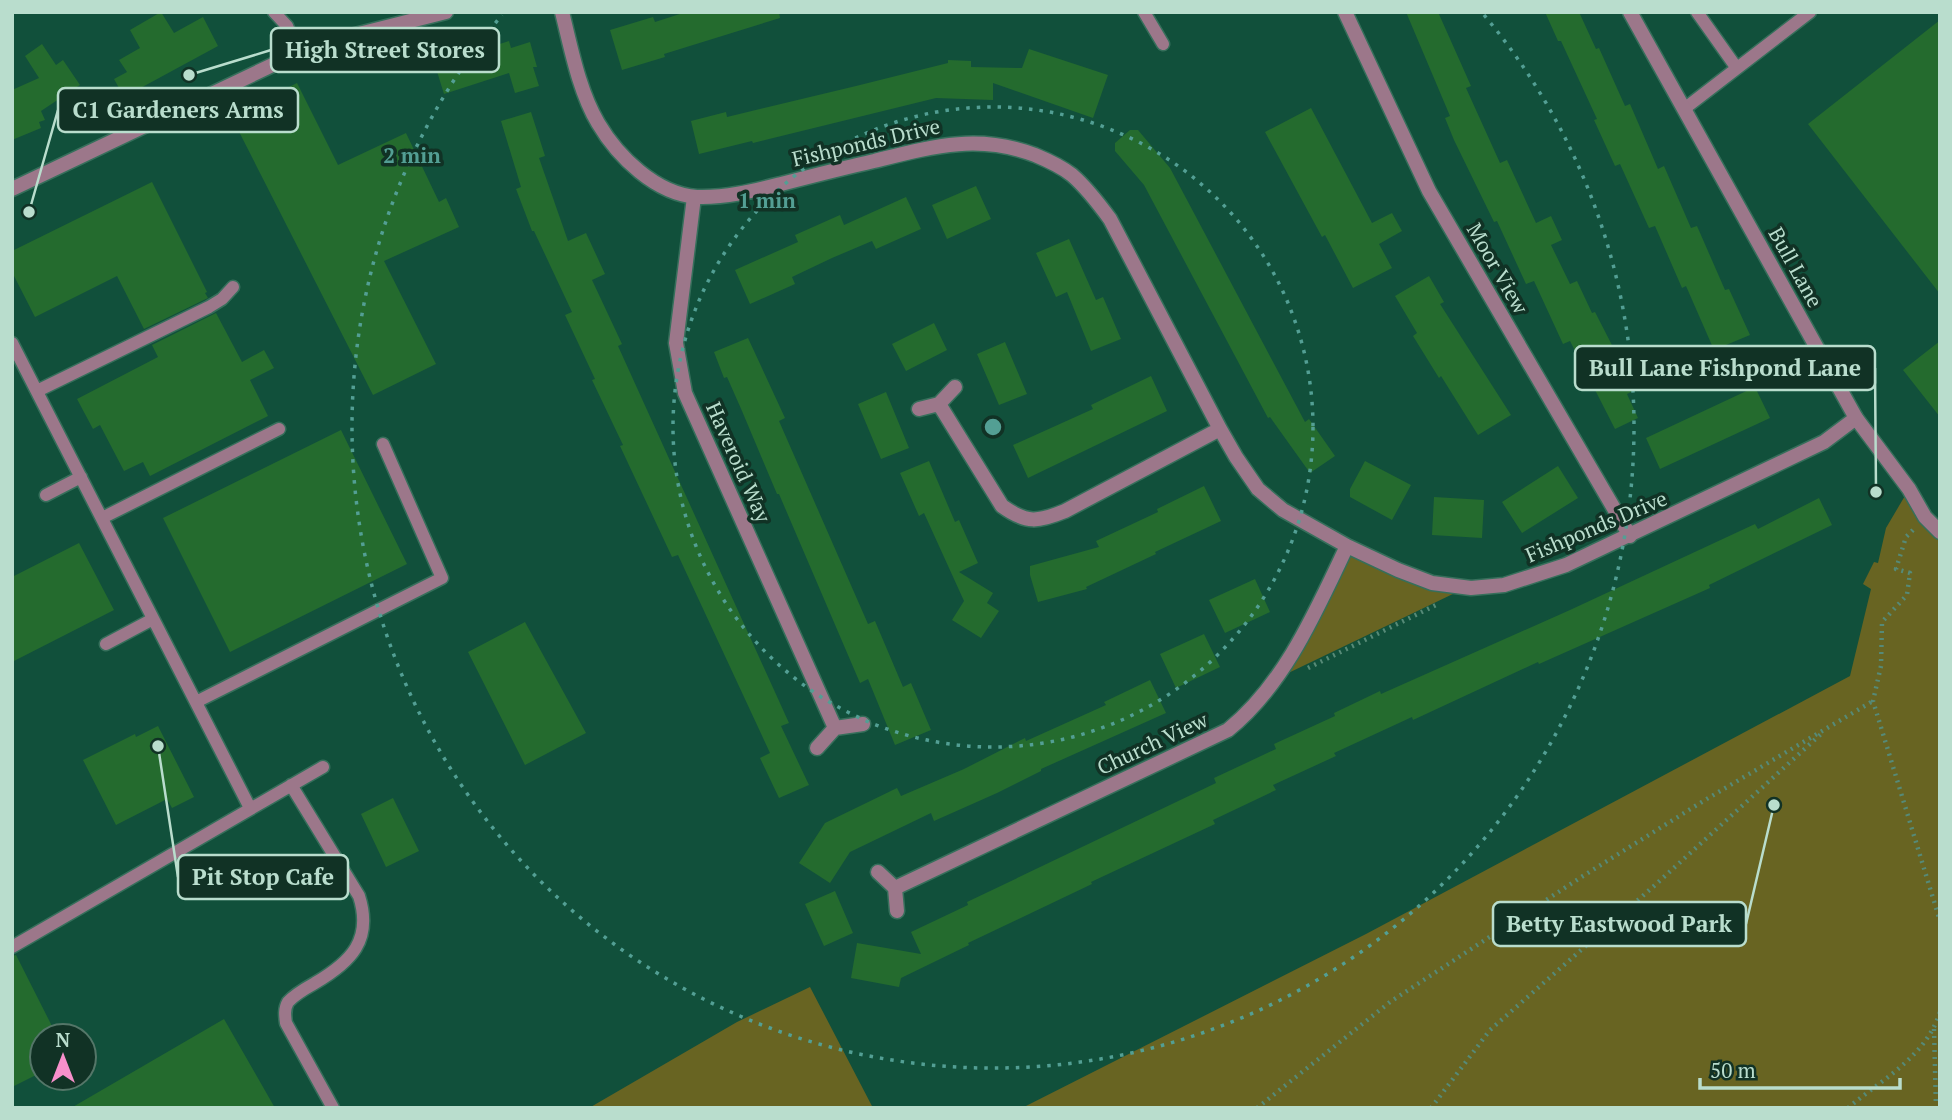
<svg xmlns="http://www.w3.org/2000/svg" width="1952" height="1120" viewBox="0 0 1952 1120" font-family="'PT Serif',serif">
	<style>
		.green { fill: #686422 }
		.building { fill: #246b2e }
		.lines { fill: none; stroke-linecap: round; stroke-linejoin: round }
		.service-casing { stroke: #366f5b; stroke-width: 15 }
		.minor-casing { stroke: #366f5b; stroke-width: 17 }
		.tertiary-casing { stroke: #366f5b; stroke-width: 17 }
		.path { stroke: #568a77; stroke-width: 4.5; stroke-dasharray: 2 5; stroke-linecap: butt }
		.service { stroke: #9c778a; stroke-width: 12 }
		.minor { stroke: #9c778a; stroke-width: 14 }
		.tertiary { stroke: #9c778a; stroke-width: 14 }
		.ring { fill: none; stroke: #539f94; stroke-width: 3.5; stroke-dasharray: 3.5 7 }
		.labels { text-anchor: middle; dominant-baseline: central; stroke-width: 7; stroke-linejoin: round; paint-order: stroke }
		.street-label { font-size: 21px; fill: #b9ddcd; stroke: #113225 }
		.centre { fill: #539f94; stroke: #113225; stroke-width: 3.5 }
		.ring-label { font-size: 21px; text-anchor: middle; font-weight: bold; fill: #539f94; stroke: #113225; stroke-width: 7; stroke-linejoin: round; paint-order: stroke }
		.leader { fill: none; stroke: #b9ddcd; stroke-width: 2.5 }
		.callout-dot { fill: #b9ddcd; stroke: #113225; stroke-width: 2.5 }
		.callout { fill: #113225; stroke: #b9ddcd; stroke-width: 2.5 }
		.callout-label { font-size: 23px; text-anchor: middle; font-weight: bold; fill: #b9ddcd }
	</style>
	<rect width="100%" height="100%" fill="#11503b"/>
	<path class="green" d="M1909 489 1940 532V1108H1022L1366 934 1850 676 1871 589 1863 584 1874 562 1878 563 1886 528Z
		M1348 552 1457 592 1280 677Z
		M810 987 873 1108H589L737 1022Z"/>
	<path class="building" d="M161 12 174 33 203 17 218 46 124 97 114 79 127 72 119 60 140 48 130 30Z
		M686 12H779L780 18 664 54 665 57 622 70 610 30 653 17 655 22Z
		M1406 12H1438L1471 86 1466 88 1500 163 1507 160 1536 223 1551 216 1562 240 1551 245 1570 284 1577 281 1592 313 1595 312 1635 390 1627 394 1638 418 1615 429 1570 341 1563 344 1534 281 1526 284 1497 221 1494 222 1454 140 1445 118 1450 116Z
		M1545 12H1579L1596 49 1599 48 1625 106 1630 104 1658 169 1664 166 1691 228 1697 226 1725 290 1729 289 1750 335 1714 350 1686 286 1682 288 1655 226 1649 228 1620 164 1615 166 1594 120 1597 119 1561 41H1558Z
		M1940 20V294L1808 124Z
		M509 41 511 48 530 42 537 67H533L539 86 515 93 509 73 444 94 435 65Z
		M42 44 56 65 63 60 80 85 41 111 45 120 39 122 41 128 12 140V90L39 78 25 56Z
		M1029 49 1108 75 1093 118 993 83V100L936 98 753 143 752 141 699 154 691 121 726 112 727 117 856 86 948 63V60L971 61V67L1022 68Z
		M297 83 338 165 406 133 439 202 446 198 459 227 384 261 436 364 373 395 231 116Z
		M1311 108 1372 223 1392 213 1402 231 1379 244 1392 268 1353 288 1325 235 1322 237 1265 132Z
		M531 112 545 156 539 158 568 241 586 233 605 274 592 280 622 344 618 346 789 723 781 726 809 785 779 798 760 758 770 753 678 555 672 557 620 446 623 445 592 380 595 379 565 315 572 312 534 231H532L516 189 521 187 501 121Z
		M1130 130H1138L1170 168 1305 422 1309 419 1335 456 1310 473 1270 417 1268 418 1144 185 1115 151V143Z
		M152 182 207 292 205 293 208 298 144 329 117 276 35 317 12 272V251Z
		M976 186 991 219 947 239 932 205Z
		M906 197 921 229 876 249 872 241 832 258 792 277 795 284 750 304 735 270 798 242 795 235 840 215 844 225Z
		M1069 239 1096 300 1103 297 1121 339 1091 351 1067 292 1056 297 1036 253Z
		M1429 276 1444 302 1440 304 1511 415 1478 435 1441 376 1439 378 1413 336 1417 333 1395 296Z
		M216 313 242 362 264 350 274 368 250 380 268 416 150 476 143 462 124 471 100 425 93 429 77 399 158 357 152 345Z
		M934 323 947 350 906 371 892 344Z
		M748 338 785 418 779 421 868 624 875 621 903 687 911 683 931 730 895 745 868 679 860 683 779 494H777L742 411 727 377 724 378 714 352Z
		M1940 341V417L1903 370Z
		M1005 342 1027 394 999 405 977 354Z
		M1151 376 1167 411 1028 478 1013 445 1093 409 1091 405Z
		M1755 387 1770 418 1660 469 1646 438Z
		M886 392 909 448 881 459 858 404Z
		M341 430 407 564 230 652 163 518Z
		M929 461 955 522 959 520 978 563 959 572 993 593 987 603 999 611 981 638 952 620 964 601 924 513 919 516 900 473Z
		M1365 461 1411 485 1392 520 1350 497V489Z
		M1558 466 1578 498 1522 533 1502 502Z
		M1204 486 1221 521 1155 552 1156 554 1086 587 1087 589 1038 602 1030 575V566L1099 547 1096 541 1158 512 1157 509Z
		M1434 497 1484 500 1482 538 1432 535Z
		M1819 498 1832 525 1709 585 1710 588 1539 664 1538 662 1413 720 1412 717 1334 753 1336 756 1273 785 1276 790 1213 820 1215 824 1091 882 1092 884 968 943 969 945 901 978 899 987 851 978 857 943 921 954 911 932 968 905 967 902 1216 783 1214 778 1276 749 1274 744 1335 716 1334 713 1380 691 1381 694 1570 610 1755 524 1758 529Z
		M79 543 114 610 12 662V577Z
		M1255 579 1270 612 1225 633 1209 600Z
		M525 622 586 733 525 765 468 652Z
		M1204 634 1220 667 1176 688 1160 654Z
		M1150 680 1166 713 1041 769V771L997 793 934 821 931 813 850 852 830 883 799 863 825 823 897 788 901 796 964 769 1025 738 1026 741 1106 705 1104 702Z
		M158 726 194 797 172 808 167 799 116 825 83 760 135 734 136 737Z
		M393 798 419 851 386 867 361 814Z
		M835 891 853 933 824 946 805 904Z
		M16 955 57 1036H42V1072L12 1087V956Z
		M224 1019 275 1108H71Z"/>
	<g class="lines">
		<g class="service-casing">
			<path id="service" d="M274 12 287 26 298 53
				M1144 12 1163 44
				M1697 12 1736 67
				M1684 109 1810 12
				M12 343 250 808
				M37 391 209 307 222 299 233 287
				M46 495 81 477
				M102 518 279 429
				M106 644 153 619
				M196 702 442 578 383 444
				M291 785 359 896C373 940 351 962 315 983 306 988 295 994 288 1002 284 1009 285 1016 286 1023L333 1108
				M12 947 323 767"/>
		</g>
		<g class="minor-casing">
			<path id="minor" d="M562 12C571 48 579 91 598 123 618 157 656 194 697 197 726 198 753 191 781 184 812 176 843 168 874 161 930 147 978 133 1035 155 1047 160 1062 167 1072 175 1087 188 1099 204 1110 219L1220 429 1236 457 1258 489 1283 510 1347 546 1398 570 1432 583 1471 588 1504 585 1566 565 1824 442 1856 418
				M1345 12 1429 191 1630 536
				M694 197 676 343 685 393 835 728
				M939 404 1002 506C1027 524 1038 522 1065 511L1220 429
				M919 409 939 404 955 387
				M817 748 835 728 863 724
				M878 872 895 888 897 911
				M895 888 1228 730C1285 684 1316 611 1347 546"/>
		</g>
		<g class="tertiary-casing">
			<path id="tertiary" d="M1630 12 1856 418 1909 489 1925 517 1940 532
				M12 189 302 51 343 38 446 12"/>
		</g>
		<path class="path" d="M1913 530 1906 537 1896 569 1910 573 1907 595 1882 622 1881 666 1873 701 1940 921
			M1308 668 1438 604
			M1934 1029 1936 1108
			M1257 1108 1390 1002 1583 876 1705 800 1873 701
			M1431 1108 1490 1030 1654 886 1821 734
			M1848 1108C1882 1079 1926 1057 1940 1012"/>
		<use href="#service" class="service"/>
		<use href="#minor" class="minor"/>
		<use href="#tertiary" class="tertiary"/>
	</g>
	<g class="ring">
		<circle cx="993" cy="427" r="320"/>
		<path d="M1484 15A641 641 0 1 1 502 15"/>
	</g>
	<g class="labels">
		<g class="street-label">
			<text transform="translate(866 142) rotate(-13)">Fishponds Drive</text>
			<text transform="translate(1796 267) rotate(61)">Bull Lane</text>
			<text transform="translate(1498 268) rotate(60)">Moor View</text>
			<text transform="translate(739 462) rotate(66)">Haveroid Way</text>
			<text transform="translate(1596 526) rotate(-23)">Fishponds Drive</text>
			<text transform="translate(1152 743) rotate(-25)">Church View</text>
		</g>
	</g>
	<circle cx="993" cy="427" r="10" class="centre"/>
	<g class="ring-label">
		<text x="412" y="163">2 min</text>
		<text x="767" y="208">1 min</text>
	</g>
	<path class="leader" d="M189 75L271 50M29 212L58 110M1876 492L1875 368M158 746L178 877M1774 805L1746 924"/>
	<g class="callout-dot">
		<circle cx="189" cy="75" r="7"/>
		<circle cx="29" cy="212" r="7"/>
		<circle cx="1876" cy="492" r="7"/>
		<circle cx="158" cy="746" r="7"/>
		<circle cx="1774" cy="805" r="7"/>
	</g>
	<g class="callout">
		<rect x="271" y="28" width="228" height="44" rx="7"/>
		<rect x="58" y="88" width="240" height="44" rx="7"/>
		<rect x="1575" y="346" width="300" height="44" rx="7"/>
		<rect x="178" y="855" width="170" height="44" rx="7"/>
		<rect x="1493" y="902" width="253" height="44" rx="7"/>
	</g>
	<g class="callout-label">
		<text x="385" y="58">High Street Stores</text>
		<text x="178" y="118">C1 Gardeners Arms</text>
		<text x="1725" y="376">Bull Lane Fishpond Lane</text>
		<text x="263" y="885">Pit Stop Cafe</text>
		<text x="1619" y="932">Betty Eastwood Park</text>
	</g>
	<rect width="1952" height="1120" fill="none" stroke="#b9ddcd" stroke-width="28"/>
	<g transform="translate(63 1057)"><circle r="33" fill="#113225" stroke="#547668" stroke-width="2"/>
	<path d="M0-5L12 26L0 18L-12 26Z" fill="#f890cb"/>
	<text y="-10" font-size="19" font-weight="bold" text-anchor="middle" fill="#b9ddcd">N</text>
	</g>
	<path d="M1700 1078v10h200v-10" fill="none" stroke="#b9ddcd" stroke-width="3.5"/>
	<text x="1710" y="1078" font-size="21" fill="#b9ddcd" stroke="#113225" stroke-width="5" paint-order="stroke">50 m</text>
</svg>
